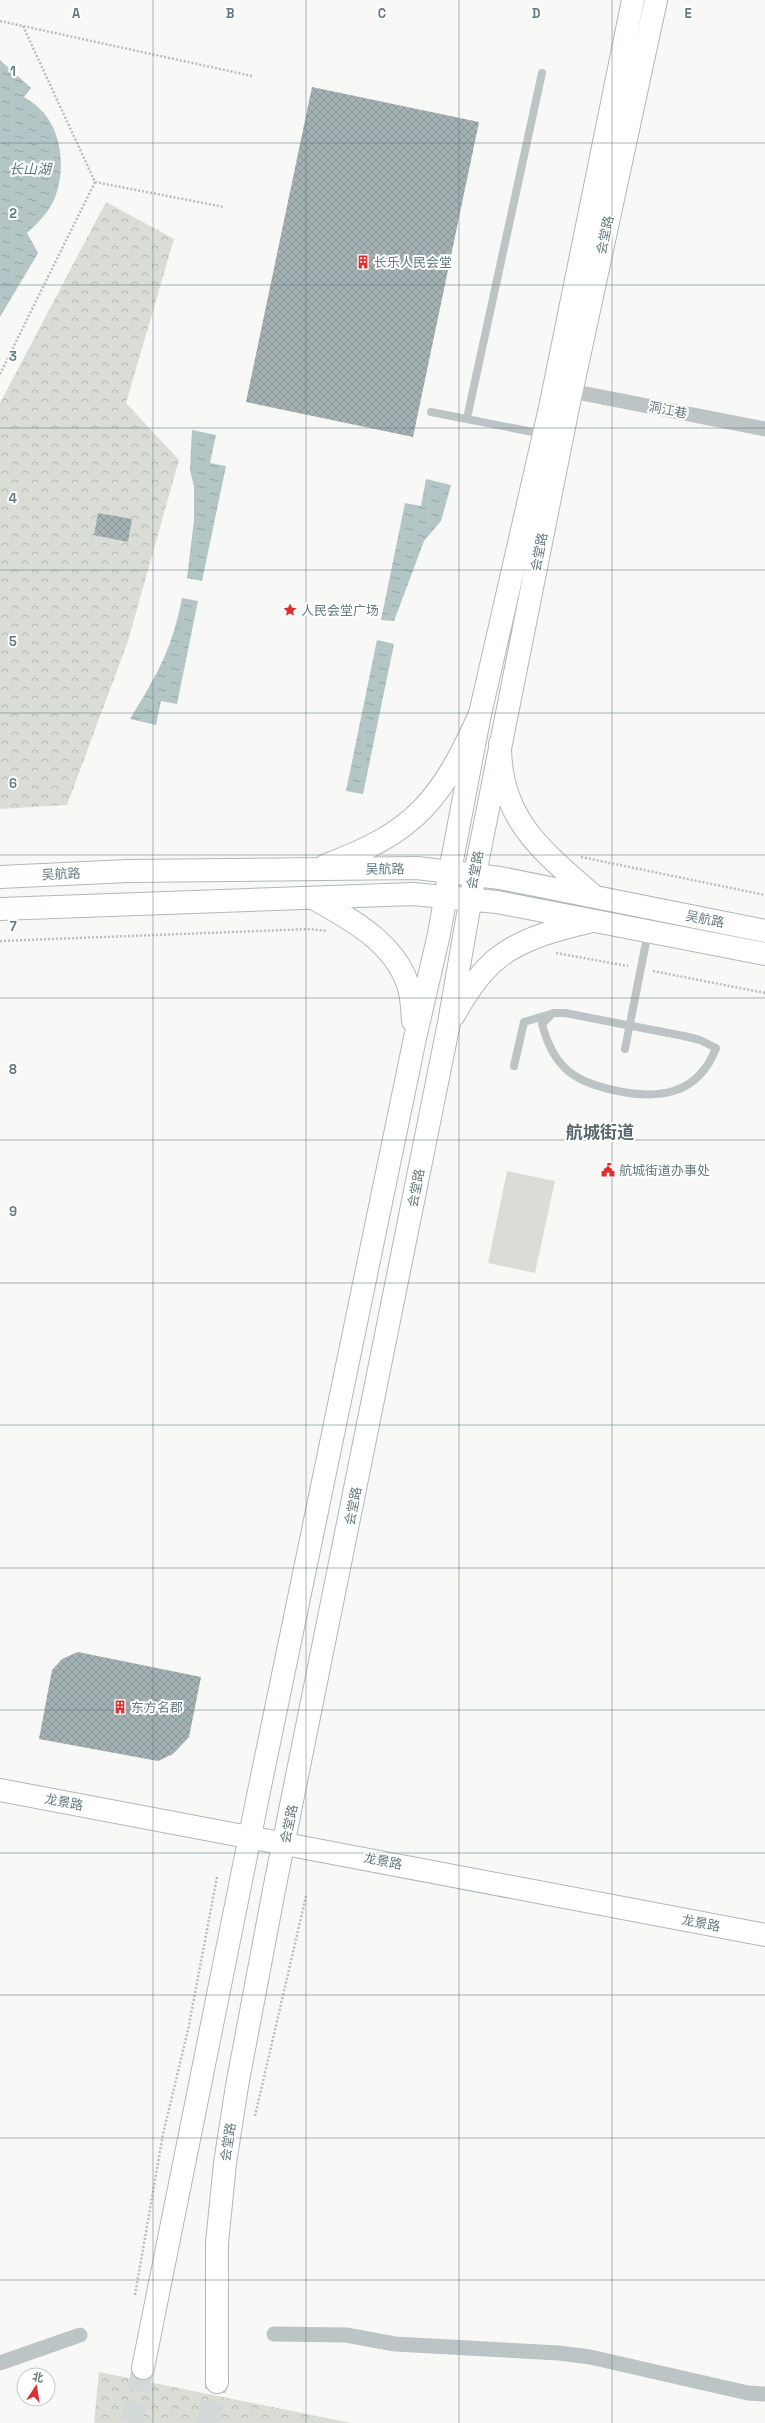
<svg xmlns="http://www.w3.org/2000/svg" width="765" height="2423" viewBox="0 0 765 2423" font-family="'Space Grotesk','Noto Sans SC',sans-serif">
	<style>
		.green { fill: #daddd5 }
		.forest { fill: url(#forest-crowns) }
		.water { fill: url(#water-ripples) }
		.building { fill: url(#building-cross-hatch) }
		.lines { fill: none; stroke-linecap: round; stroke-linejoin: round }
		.primary-tunnel { stroke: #d3d8d8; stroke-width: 22; stroke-dasharray: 22 11; stroke-linecap: butt }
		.secondary-casing { stroke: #afb8bb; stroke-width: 24 }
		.primary-casing { stroke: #b1b8ba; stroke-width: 24 }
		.path { stroke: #babec0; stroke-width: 2.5; stroke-dasharray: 2 2; stroke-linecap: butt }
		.lane { stroke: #bdc4c6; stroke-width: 8 }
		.street { stroke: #bdc4c6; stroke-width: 15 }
		.secondary { stroke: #fff; stroke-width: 22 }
		.primary { stroke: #fff; stroke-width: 22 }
		.grid { fill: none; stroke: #647a80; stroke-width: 1; stroke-opacity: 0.55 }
		.labels { text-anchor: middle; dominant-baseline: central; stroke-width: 4; stroke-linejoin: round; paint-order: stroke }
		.street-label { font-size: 13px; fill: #647a80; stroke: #fff }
		.poi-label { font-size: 13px; fill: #647a80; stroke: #fff; text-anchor: start }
		.water-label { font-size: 14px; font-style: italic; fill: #5f797a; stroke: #fff }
		.district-label { font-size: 17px; font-weight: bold; fill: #56676b; stroke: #fff }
		.grid-label { font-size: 13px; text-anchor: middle; font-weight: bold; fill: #647a80; stroke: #fff; stroke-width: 4; stroke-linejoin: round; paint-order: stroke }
	</style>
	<defs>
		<pattern id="forest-crowns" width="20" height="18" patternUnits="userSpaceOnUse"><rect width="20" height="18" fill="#daddd5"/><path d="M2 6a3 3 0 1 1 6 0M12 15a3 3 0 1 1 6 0" fill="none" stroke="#b4b8b2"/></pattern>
		<pattern id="water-ripples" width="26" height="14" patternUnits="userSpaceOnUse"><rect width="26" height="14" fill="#b4c5c6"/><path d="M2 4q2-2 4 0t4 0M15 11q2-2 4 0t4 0" fill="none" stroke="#96a5a6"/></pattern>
		<pattern id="building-cross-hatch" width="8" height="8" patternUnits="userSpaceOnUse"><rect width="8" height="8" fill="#a4b1b3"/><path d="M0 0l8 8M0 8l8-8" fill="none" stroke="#899597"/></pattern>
	</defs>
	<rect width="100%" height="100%" fill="#f8f8f6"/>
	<path class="green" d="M507 1171 555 1181 535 1273 488 1263Z"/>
	<path class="forest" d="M106 202 174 239 126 403 179 460 128 641 67 805 0 809V403Z
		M99 2372 351 2423H94Z"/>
	<path class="water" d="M0 60 31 88 24 97C29 100 35 104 39 108 63 130 66 171 54 200 48 213 37 224 27 233L38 253 0 317Z
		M192 430 216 435 210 463 226 466 202 581 187 578 194 520V487L190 470Z
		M426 479 451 485 441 521 424 541 394 621 381 620 405 503 421 506Z
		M182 598 198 601 177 704 161 701 156 725 130 719C156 677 173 647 182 598Z
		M377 640 394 644 363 794 346 791Z"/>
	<path class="building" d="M312 87 479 122 413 437 246 402Z
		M98 513 132 519 128 542 94 535Z
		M78 1652 201 1677 189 1737 173 1754 158 1761 39 1739 52 1670 62 1659Z"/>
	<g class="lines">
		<path class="primary-tunnel" d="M131 2423 143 2368
			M208 2423 217 2382"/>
		<g class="secondary-casing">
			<path id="secondary" d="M450 871 480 714 550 408 633 0
				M475 874 567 412 656 0
				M0 1790 765 1935"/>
		</g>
		<g class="primary-casing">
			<path id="primary" d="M500 744C499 819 543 852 595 897
				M326 865C416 832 441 800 480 714
				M0 877 128 871 417 868 500 878 765 931
				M313 898C349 918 392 941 407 982 412 994 412 1008 413 1021
				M0 909 413 894 497 902 765 954
				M454 1015C465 995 481 971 499 957 524 938 558 929 588 922
				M143 2368 259 1791 415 1038 439 934 450 871
				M217 2382V2243L225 2163 237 2086 274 1890 449 1023 475 874"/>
		</g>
		<path class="path" d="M0 21 252 76
			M23 26 95 182
			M95 182 224 207
			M0 374 95 182
			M581 857 765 895
			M0 941 310 929 327 931
			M556 953 628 966
			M653 971 765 993
			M255 2116 306 1896
			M135 2295 163 2134 188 2030 217 1877"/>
		<path class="lane" d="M431 412 543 434
			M467 418 542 73
			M553 1013H565L684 1036 700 1040 716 1048C698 1096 657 1100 613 1090 595 1086 576 1080 564 1067 552 1055 546 1039 542 1024Z
			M625 1049 648 932
			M514 1066 524 1022 551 1014"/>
		<path class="street" d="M571 391 765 429
			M274 2334 346 2335 395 2344 559 2353 590 2357 748 2393 765 2394
			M0 2363 80 2335"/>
		<use href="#secondary" class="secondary"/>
		<use href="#primary" class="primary"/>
	</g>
	<path class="grid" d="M153 0V2423M306 0V2423M459 0V2423M612 0V2423M0 143H765M0 285H765M0 428H765M0 570H765M0 713H765M0 855H765M0 998H765M0 1140H765M0 1283H765M0 1425H765M0 1568H765M0 1710H765M0 1853H765M0 1995H765M0 2138H765M0 2280H765"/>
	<defs>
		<g id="building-bare" transform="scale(1.08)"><path d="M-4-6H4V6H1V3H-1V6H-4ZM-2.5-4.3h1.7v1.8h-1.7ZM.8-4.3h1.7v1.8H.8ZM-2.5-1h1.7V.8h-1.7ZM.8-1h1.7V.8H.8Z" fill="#de3031" stroke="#fff" stroke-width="2.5" paint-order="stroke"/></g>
		<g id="sight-bare" transform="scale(1.08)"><path d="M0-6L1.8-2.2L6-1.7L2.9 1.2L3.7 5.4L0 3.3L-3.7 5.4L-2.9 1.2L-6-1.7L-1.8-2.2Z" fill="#de3031" stroke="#fff" stroke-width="2.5" paint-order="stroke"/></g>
		<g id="civic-bare" transform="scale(1.08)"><path d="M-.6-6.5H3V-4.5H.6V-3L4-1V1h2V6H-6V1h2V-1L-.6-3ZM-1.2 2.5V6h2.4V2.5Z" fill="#de3031" stroke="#fff" stroke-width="2.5" paint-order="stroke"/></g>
	</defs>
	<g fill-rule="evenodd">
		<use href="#building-bare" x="363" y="262"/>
		<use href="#sight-bare" x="290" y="610"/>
		<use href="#civic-bare" x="608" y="1170"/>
		<use href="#building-bare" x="120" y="1707"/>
	</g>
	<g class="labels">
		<g class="street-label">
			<text transform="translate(605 235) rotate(-78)">会堂路</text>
			<text transform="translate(668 410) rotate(11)">洞江巷</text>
			<text transform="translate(539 552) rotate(-79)">会堂路</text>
			<text transform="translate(385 869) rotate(-1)">吴航路</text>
			<text transform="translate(475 870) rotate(-79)">会堂路</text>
			<text transform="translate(61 874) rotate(-3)">吴航路</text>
			<text transform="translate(705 919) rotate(11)">吴航路</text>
			<text transform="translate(416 1188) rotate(-79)">会堂路</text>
			<text transform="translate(353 1506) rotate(-79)">会堂路</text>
			<text transform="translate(64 1802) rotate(11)">龙景路</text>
			<text transform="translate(289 1824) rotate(-78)">会堂路</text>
			<text transform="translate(383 1861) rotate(11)">龙景路</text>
			<text transform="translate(701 1923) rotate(11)">龙景路</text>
			<text transform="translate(228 2142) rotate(-81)">会堂路</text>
		</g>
		<g class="poi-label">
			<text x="374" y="262">长乐人民会堂</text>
			<text x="301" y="610">人民会堂广场</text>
			<text x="619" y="1170">航城街道办事处</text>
			<text x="131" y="1707">东方名郡</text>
		</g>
		<g class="water-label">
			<text x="30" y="169">长山湖</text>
		</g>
		<g class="district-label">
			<text x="600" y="1132">航城街道</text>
		</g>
	</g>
	<g class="grid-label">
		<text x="76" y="18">A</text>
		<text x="230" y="18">B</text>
		<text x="382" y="18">C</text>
		<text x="536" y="18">D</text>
		<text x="688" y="18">E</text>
		<text x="13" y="76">1</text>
		<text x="13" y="218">2</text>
		<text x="13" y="361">3</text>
		<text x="13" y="503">4</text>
		<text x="13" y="646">5</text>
		<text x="13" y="788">6</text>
		<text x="13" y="931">7</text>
		<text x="13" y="1074">8</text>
		<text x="13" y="1216">9</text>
	</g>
	<g transform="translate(36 2387) rotate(12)"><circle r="19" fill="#ffffff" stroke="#c1cacc"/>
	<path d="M0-3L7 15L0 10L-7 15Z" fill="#de3031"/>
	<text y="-6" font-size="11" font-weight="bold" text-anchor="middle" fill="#647a80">北</text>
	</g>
</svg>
